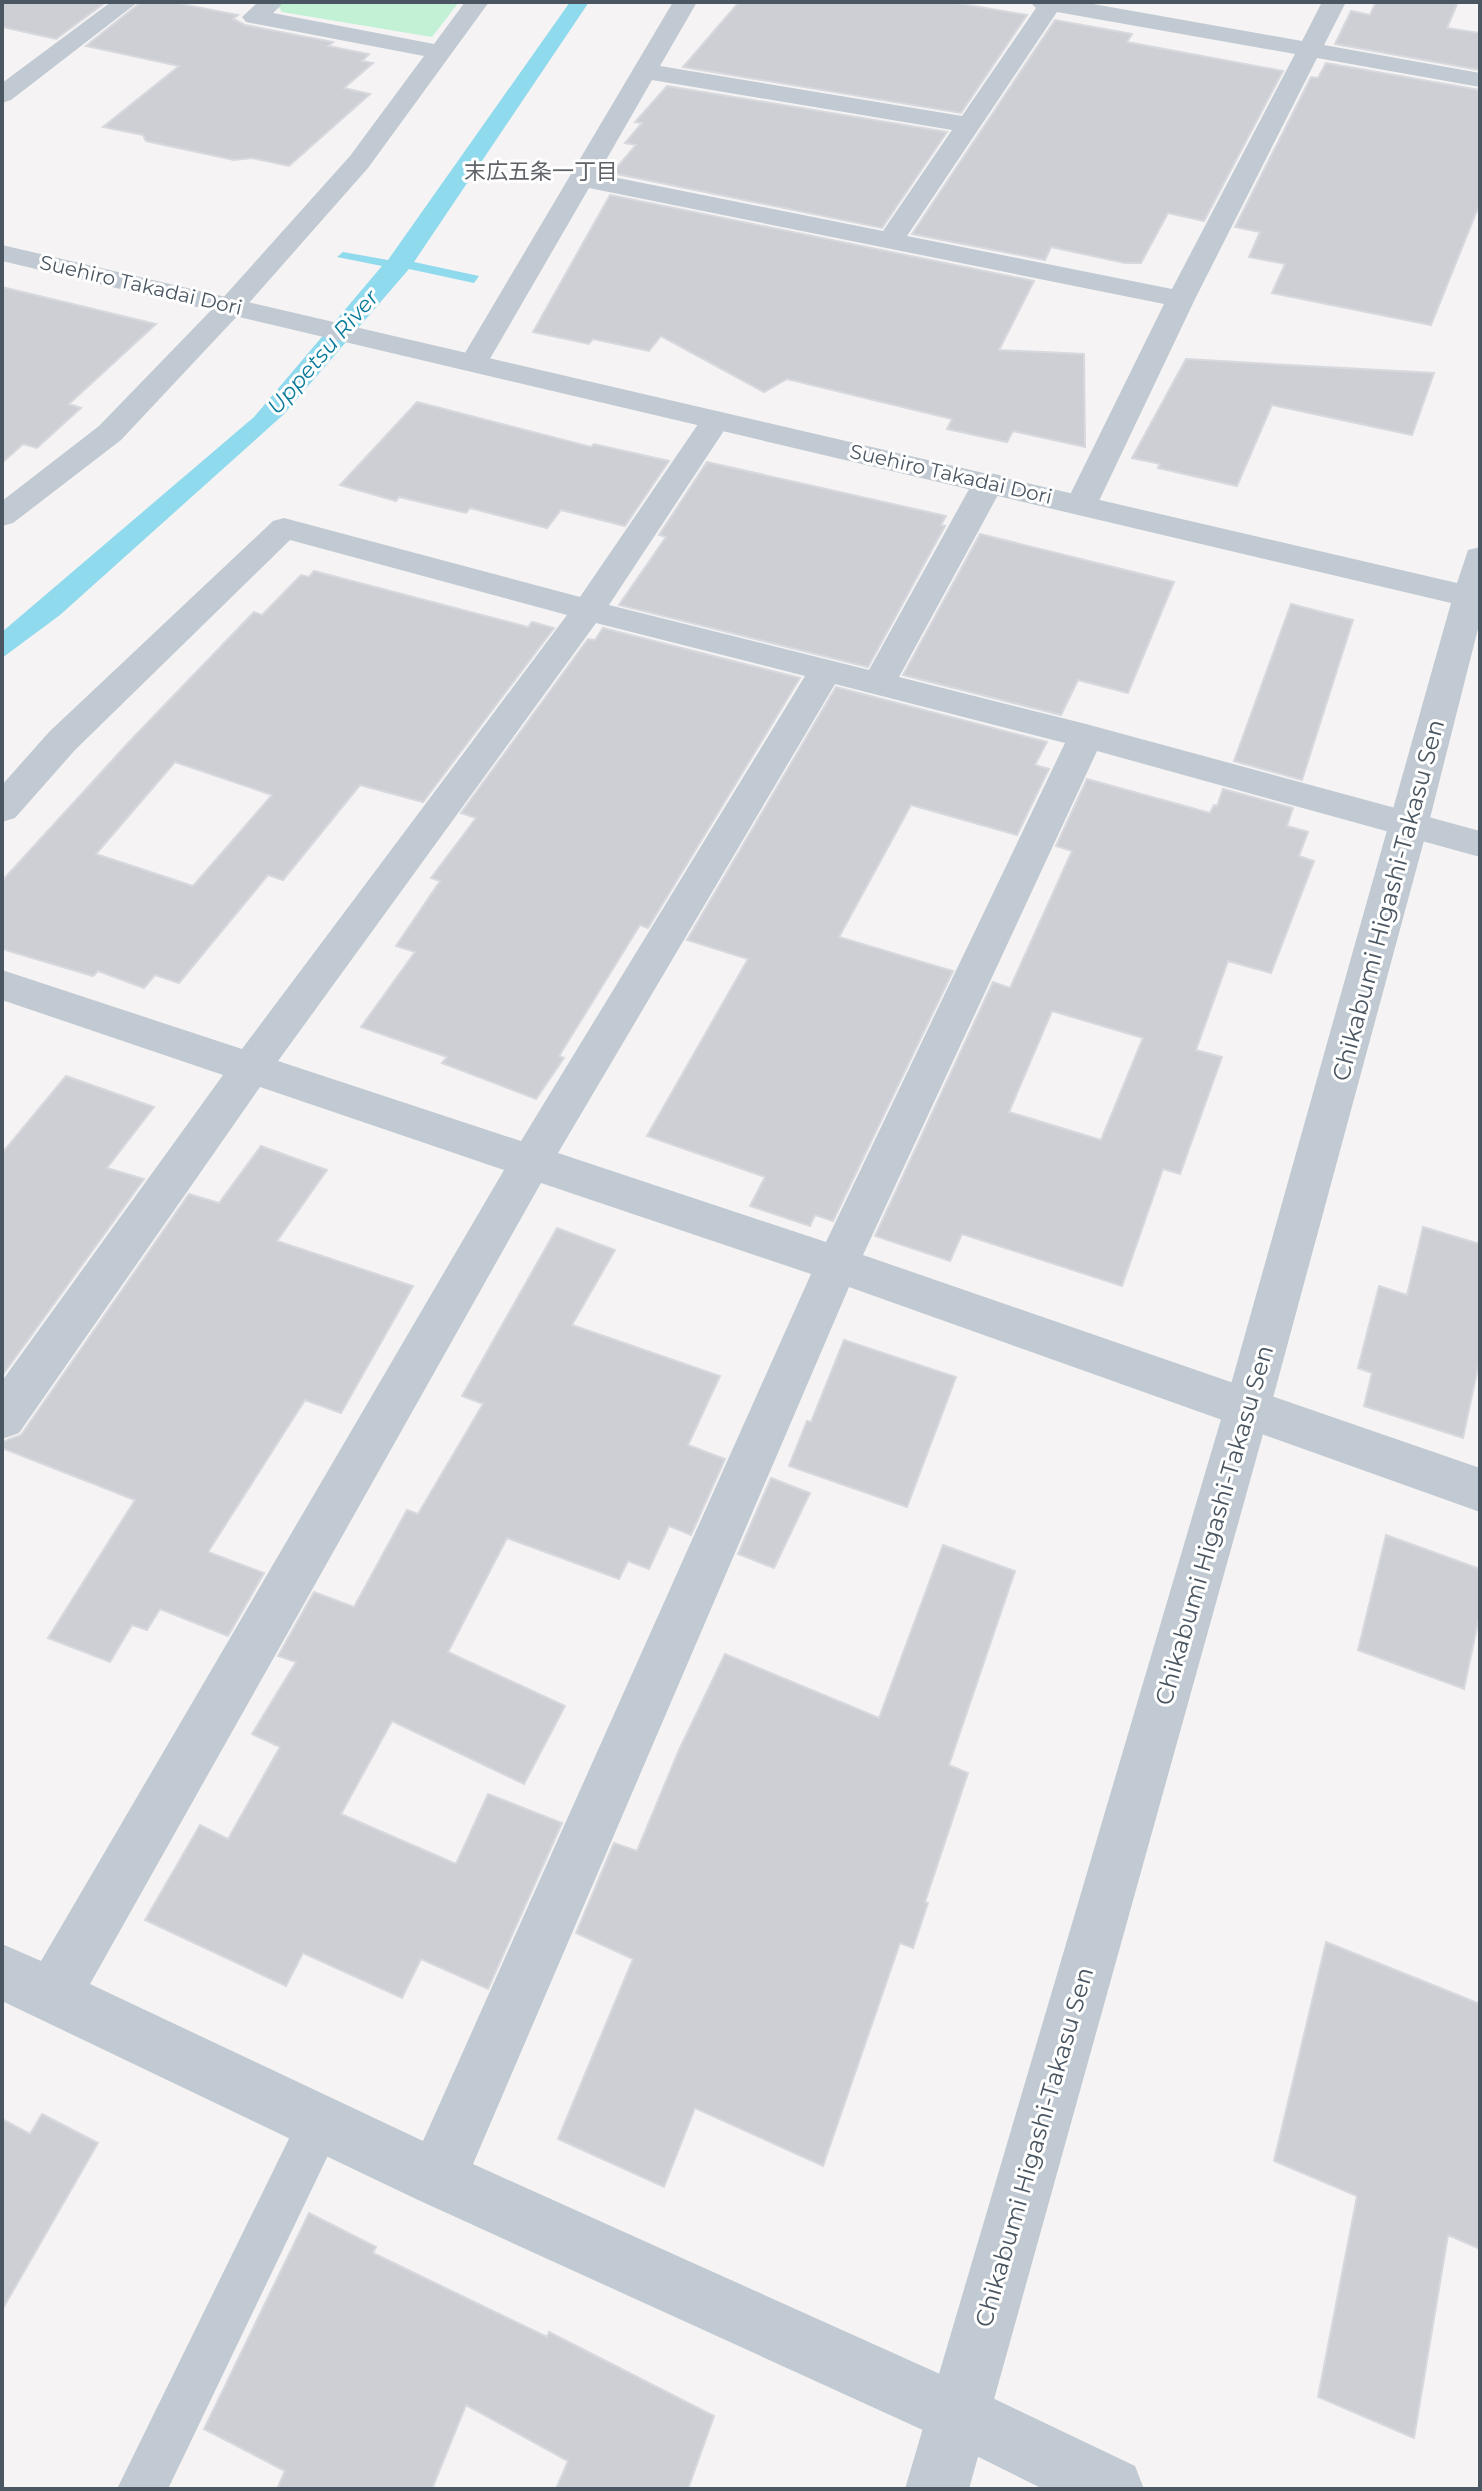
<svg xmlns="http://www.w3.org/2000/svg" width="1482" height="2491" viewBox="0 0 1482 2491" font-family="Montserrat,'Noto Sans JP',sans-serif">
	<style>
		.green { fill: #c3f1d5 }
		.water { fill: #90daee }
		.building { fill: #cdcfd5; stroke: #d7d9de; stroke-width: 2; fill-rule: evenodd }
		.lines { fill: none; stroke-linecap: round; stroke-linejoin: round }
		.service { fill: #c1cad2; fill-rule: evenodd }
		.minor { fill: #c1cad2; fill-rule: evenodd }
		.tertiary { fill: #c1cad2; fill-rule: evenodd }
		.labels { text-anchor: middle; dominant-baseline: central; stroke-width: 6; stroke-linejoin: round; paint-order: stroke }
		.far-street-label { font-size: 20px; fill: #4a5661; stroke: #fff }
		.far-neighbourhood-label { font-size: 22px; fill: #5f6368; stroke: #fff }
		.far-water-label { font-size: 22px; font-style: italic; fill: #0c7c9b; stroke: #fff }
		.street-label { font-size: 24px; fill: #4a5661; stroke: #fff }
	</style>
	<rect width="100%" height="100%" fill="#f5f3f3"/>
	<path class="green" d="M282 2H459L432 37 282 12 278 6Z"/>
	<path class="water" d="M570 2H589L414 262 479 276 474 283 409 269 283 415 60 615 2 658V632L254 417 382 266 337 257 343 252 388 260Z"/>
	<path class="building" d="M2 2H106L56 39 2 27Z
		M141 2H171L238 15 233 19 245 25 333 42 328 46 369 54 362 61 373 63 344 88 370 94 289 166 252 158 234 160 146 141 143 135 103 127 179 66 86 46Z
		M739 2H950L1027 15 961 113 683 67Z
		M1376 2H1458L1447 28 1480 33V70L1335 44 1351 11 1370 15Z
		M1055 20 1132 34 1127 42 1283 71 1204 221 1168 213 1141 263H1125L1051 247 1045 260 912 234Z
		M1326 63 1480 90V203L1431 325 1272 293 1285 264 1249 257 1260 232 1235 227 1311 77 1318 78Z
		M667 86 947 132 882 228 612 173 636 145 625 143 642 123 635 122Z
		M610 195 1034 281 999 350 1084 354 1085 447 1013 431 1007 442 947 429 952 419 787 379 764 392 661 336 649 351 593 339 589 344 533 332Z
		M2 287 156 324 69 404 81 408 37 448 23 444 2 463Z
		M1186 359 1289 365 1434 373 1412 435 1272 405 1237 486 1158 468 1160 464 1132 458Z
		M417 402 591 447 594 444 669 461 625 526 561 510 547 528 470 508 466 513 399 497 396 501 340 485Z
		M707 462 946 516 941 525 945 526 868 667 619 605 666 537 659 535Z
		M980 534 1174 582 1128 693 1078 680 1061 715 903 675Z
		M314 571 528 627 532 622 554 628 423 802 360 785 283 880 268 875 179 983 155 975 144 988 98 971 93 976 2 949V881L128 743 254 612 262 615 301 575 309 577ZM175 762 272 795 193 886 96 854Z
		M1291 604 1353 620 1302 780 1234 761Z
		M603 628 800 678 648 928 640 925 559 1056 564 1058 536 1099 442 1063 447 1057 361 1027 415 952 396 946 440 881 431 878 476 818 461 813 588 639 595 640Z
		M836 687 1047 742 1035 765 1049 769 1017 835 911 805 839 937 953 971 833 1221 815 1215 810 1226 750 1206 765 1177 647 1136 748 959 687 940Z
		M1087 779 1210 813 1214 805 1217 806 1223 789 1293 808 1287 826 1308 832 1299 856 1314 861 1271 973 1228 961 1196 1050 1222 1057 1180 1174 1163 1169 1122 1286 962 1234 950 1261 875 1236 993 982 1010 988 1072 851 1056 846ZM1052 1011 1143 1038 1101 1140 1009 1112Z
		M66 1076 154 1107 107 1168 144 1179 2 1376V1153Z
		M261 1146 327 1170 277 1241 413 1286 341 1413 305 1400 208 1552 264 1573 228 1636 160 1609 147 1630 132 1625 110 1662 48 1638 135 1500 2 1448V1442L21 1435 189 1194 219 1203Z
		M1423 1227 1480 1244V1358L1463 1438 1364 1406 1372 1373 1358 1368 1379 1286 1407 1295Z
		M557 1228 615 1250 572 1325 720 1376 688 1445 725 1459 691 1535 669 1526 649 1569 628 1561 619 1579 507 1538 448 1652 565 1706 524 1784 392 1721 341 1814 456 1864 488 1794 562 1823 488 1989 421 1959 402 1998 303 1953 286 1986 145 1920 200 1825 228 1839 280 1747 252 1734 296 1662 278 1656 314 1592 354 1607 407 1510 418 1514 483 1404 462 1396Z
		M844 1340 956 1377 907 1507 789 1466 807 1421 811 1422Z
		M771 1478 810 1493 774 1568 738 1554Z
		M1386 1535 1480 1569V1613L1464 1689 1358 1650Z
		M943 1545 1015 1571 949 1765 968 1773 925 1902 928 1903 913 1948 900 1943 823 2166 695 2108 664 2187 558 2139 633 1959 576 1933 614 1843 637 1851 679 1750 725 1654 879 1718Z
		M1326 1942 1480 2004V2249L1448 2235 1414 2438 1318 2397 1357 2196 1274 2161Z
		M42 2114 98 2143 2 2310V2119L30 2134Z
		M309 2213 376 2247 373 2253 547 2337 549 2332 714 2416 688 2489H556L568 2461 466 2405 432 2489H277L285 2471 204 2429Z"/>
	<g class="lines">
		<path class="service" d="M321 2099 337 2106 344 2122 168 2489H117L305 2106Z"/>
		<path class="minor" d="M111 2H138L11 100 2 103V83Z
			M258 2H284L273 13 434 44 465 2H489L368 168 241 312 121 440 13 523 2 526V501L99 426 221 300 350 156 424 56 246 22 242 17Z
			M673 2H697L660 66 962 116 1036 8 1030 2H1082L1302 41 1322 2H1346L1324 45 1480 73V87L1317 58 1195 299 1098 503 1093 510 1082 513 1071 510 1066 503 1164 304 589 188 484 369 474 372 464 369 459 363ZM1057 12 1295 54 1172 289 907 236ZM652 80 952 130 883 231 598 174Z
			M716 411 727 414 731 420 609 605 869 670 973 482 978 475 989 473 1000 475 1005 482 899 677 1086 724 1480 831V857L1097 751 863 1255 1480 1468V1512L849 1287 473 2164 980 2392 1135 2466 1144 2489H1043L936 2436 416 2199 2 2001V1944L41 1961 504 1170 260 1087 19 1433 2 1439V1381L223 1075 2 1000V970L242 1049 567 615 290 540 75 750 15 818 2 822V785L49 732 273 521 284 518 580 597 705 414ZM596 623 805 676 521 1141 278 1061ZM835 684 1065 743 826 1242 558 1153ZM541 1183 811 1274 423 2141 90 1984Z"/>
		<path class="tertiary" d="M2 245 1457 583 1468 550 1480 547V621L1428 826 1270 1409 969 2489H905L1224 1409 1451 603 2 261Z"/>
	</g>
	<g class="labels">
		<g class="far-street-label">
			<text transform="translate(141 285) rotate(13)">Suehiro Takadai Dori</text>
			<text transform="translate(951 474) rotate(13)">Suehiro Takadai Dori</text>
		</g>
		<g class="far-neighbourhood-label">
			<text x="541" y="171">末広五条一丁目</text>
		</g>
		<g class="far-water-label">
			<text transform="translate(323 352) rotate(-49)">Uppetsu River</text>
		</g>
		<g class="street-label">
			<text transform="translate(1388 900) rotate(-75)">Chikabumi Higashi-Takasu Sen</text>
			<text transform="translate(1214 1525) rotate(-74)">Chikabumi Higashi-Takasu Sen</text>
			<text transform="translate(1034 2147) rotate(-74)">Chikabumi Higashi-Takasu Sen</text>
		</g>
	</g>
	<rect width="1482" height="2491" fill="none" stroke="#4a5661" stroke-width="8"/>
</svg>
